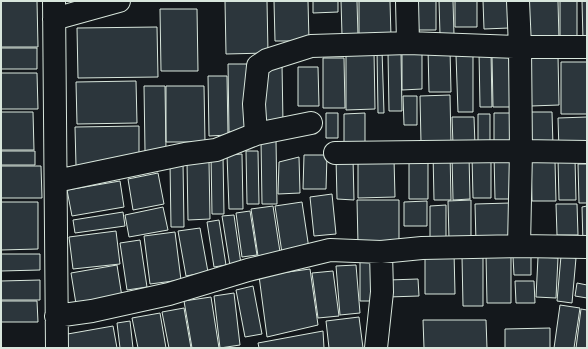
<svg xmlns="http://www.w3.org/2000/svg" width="588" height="349" viewBox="0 0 588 349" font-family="'Titillium Web',sans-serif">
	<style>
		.building { fill: #2c363c; stroke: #d8e6dc }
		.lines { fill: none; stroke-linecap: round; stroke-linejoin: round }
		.street-casing { stroke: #d8e6dc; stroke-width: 24 }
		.street { stroke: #14181c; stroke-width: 22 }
	</style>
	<rect width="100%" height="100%" fill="#14181c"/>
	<path class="building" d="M1 1H37L38 47H1Z
		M225 1H267L268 53 226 54Z
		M274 1H308L309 41H275Z
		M313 1H338V12L313 13Z
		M341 1H357L358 36 342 35Z
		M359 1H390L391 37H359Z
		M417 1H436V30H418Z
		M439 1H453L454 35H440Z
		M455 1H477V27H455Z
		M483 1H508L509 28 484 29Z
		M523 1H558L559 40 524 41Z
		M560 1H577V40L560 41Z
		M582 1H587V41H583Z
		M160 9H197L198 71H161Z
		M157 27 158 77 78 78 77 28Z
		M1 48H37V69H1Z
		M428 49H450L451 92H429Z
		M377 50H382L384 113H378Z
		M346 51H374L375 109 346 110Z
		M479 52H491L492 107H480Z
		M388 53H401L402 111H389Z
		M402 54H422V89L402 90Z
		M456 55H473V112H458Z
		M492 56H509L510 107H493Z
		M558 56 559 105 531 106 530 57Z
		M323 58H344L345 108H323Z
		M561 62H587V114H561Z
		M228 64H247L248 132H229Z
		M264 64H282L283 124H265Z
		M298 67H318L319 106H298Z
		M1 73H37L38 109H1Z
		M208 76H227L228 135 209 136Z
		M136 81 137 123 77 124 76 82Z
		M144 86H165L166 150 145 151Z
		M166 86H204L205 142H166Z
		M450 95 451 143H421L420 96Z
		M403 96H417V125H404Z
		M1 112H33L34 150H1Z
		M526 112H552L553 146H526Z
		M326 113H338V138H326Z
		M365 113V149H344V114Z
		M494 113H512L513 151H494Z
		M478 114H490V147H478Z
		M452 117H474L475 145H453Z
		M587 117V150L559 151 558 118Z
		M139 126V157L76 166 75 127Z
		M261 140H276L277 204H262Z
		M1 151H35V165H1Z
		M246 151H258L259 204H247Z
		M450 152 451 200H434L433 153Z
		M242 154 243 209H229L227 155Z
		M428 154V199H409V155Z
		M494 154H512V199H495Z
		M211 155H223L224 214H212Z
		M304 155H327L326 189H303Z
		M469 155 470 199 453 200 452 156Z
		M472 156H491V198H473Z
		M299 157 300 193 278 194 279 162Z
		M336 158H353L354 200 337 199Z
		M358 159H394L395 197 358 198Z
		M558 159H575L576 200H559Z
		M555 161 556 201H532L531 162Z
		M183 162 184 227H171L170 163Z
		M187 162H209L210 219 188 220Z
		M578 164H587V203H579Z
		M1 166H41L42 198H1Z
		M158 173 164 204 133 210 128 179Z
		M120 181 124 207 72 216 67 190Z
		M332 194 336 234 314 236 310 197Z
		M357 200H399V244H358Z
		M471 200V240H449L448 201Z
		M427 201V226H404V202Z
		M1 202H38V249L1 250Z
		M302 202 309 249 282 253 275 206Z
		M510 203 511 242 476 243 475 204Z
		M556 204H577L578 235H557Z
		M446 205V242H430V206Z
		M273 206 280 252 258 256 251 209Z
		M587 206V245H583L582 207Z
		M163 207 168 230 129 237 125 215Z
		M250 211 257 255 242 257 236 213Z
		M123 212 125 226 75 233 73 220Z
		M234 215 241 264 230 266 222 216Z
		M219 220 226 265 214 267 207 222Z
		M200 228 208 272 186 276 178 231Z
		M116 231 120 264 73 269 69 237Z
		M175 232 181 280 150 284 144 236Z
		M140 240 147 287 127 290 120 243Z
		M454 251 455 294H425V252Z
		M1 254H40V270L1 271Z
		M486 255H511V303H487Z
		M531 256V275H514L513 257Z
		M561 256 576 258 572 303 557 301Z
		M462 257H483V306H463Z
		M538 257 558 258 556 298 536 297Z
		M360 259H375V301H360Z
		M117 265 122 297 76 304 71 273Z
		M356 265 360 313 340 315 336 266Z
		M310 269 318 325 267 337 259 276Z
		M333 271 339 316 318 318 312 273Z
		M418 279 419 296 388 297V280Z
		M40 280V300H1V281Z
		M515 281H534L535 303H516Z
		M577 283 587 285V298L575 296Z
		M253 286 262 334 245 337 236 290Z
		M234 293 240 345 220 348 214 296Z
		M211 297 219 348H192L184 301Z
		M1 301H37L38 322H1Z
		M560 305 580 308 574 348H554Z
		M184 308 191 348H169L162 312Z
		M581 309 587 310V348H576Z
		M160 313 166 348H138L132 318Z
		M359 317 363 348H329L326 321Z
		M423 320H486L487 348H424Z
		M130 321 133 348H120L117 323Z
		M113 326 117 348H65L62 335Z
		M550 328V348H505V329Z
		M323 331 324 348H259L258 343Z"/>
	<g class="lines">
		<g class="street-casing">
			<path id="street" d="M54 1 57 348
				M54 19 119 1
				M408 43 520 47 518 1
				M256 134 311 123
				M335 153 521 151 587 152
				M56 181 185 154 216 150 256 134 254 104 258 66 267 60 311 46 408 43 407 1
				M519 246 587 247
				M56 316 92 311 169 294 248 270 330 250 381 252 422 248 519 246 521 151 520 47H587
				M376 348 382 292 381 252"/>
		</g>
		<use href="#street" class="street"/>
	</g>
	<rect width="588" height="349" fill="none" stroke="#d8e6dc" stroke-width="4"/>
</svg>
